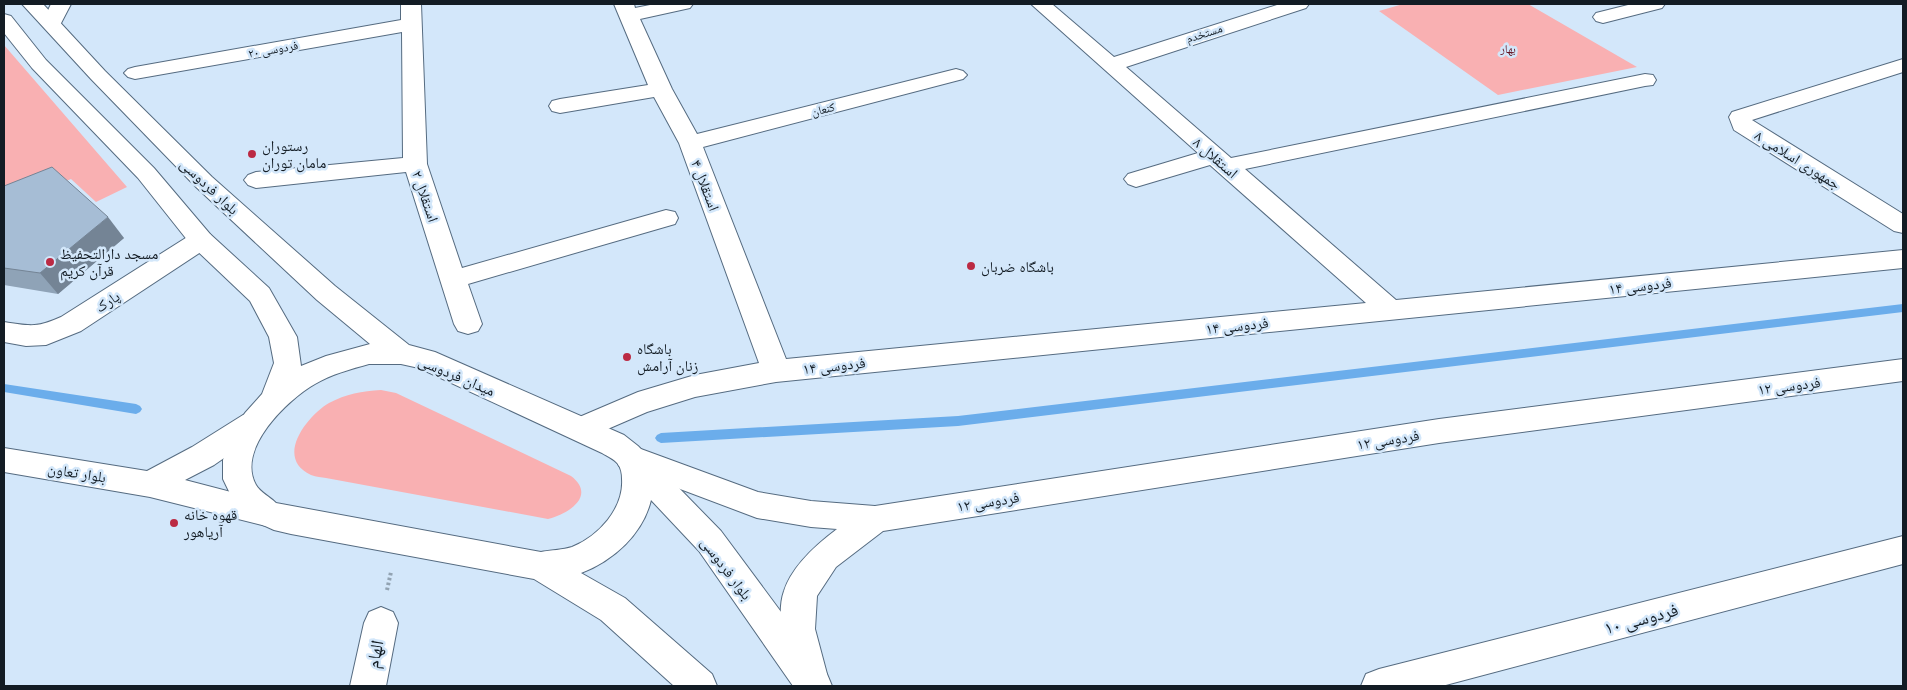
<svg xmlns="http://www.w3.org/2000/svg" width="1907" height="690" viewBox="0 0 1907 690" font-family="Lato,'Noto Naskh Arabic',sans-serif">
	<style>
		.green { fill: #f9b0b2 }
		.lines { fill: none; stroke-linecap: round; stroke-linejoin: round }
		.stream { fill: #6badeb; fill-rule: evenodd }
		.minor-casing { stroke: #556b80; stroke-width: 2 }
		.major-casing { stroke: #556b80; stroke-width: 2 }
		.path { stroke: #92a3b2; stroke-width: 4; stroke-dasharray: 2.5 2.5; stroke-linecap: butt }
		.minor { fill: #fff; fill-rule: evenodd }
		.major { fill: #fff; fill-rule: evenodd }
		.wall { fill: #8fa3b7 }
		.shaded-wall { fill: #748495 }
		.building { fill: #a6bdd5; stroke: #748495 }
		.poi-dot { fill: #bb2a43; stroke: #d3e7fa; stroke-width: 2 }
		.labels { text-anchor: middle; dominant-baseline: central; stroke-width: 5; stroke-linejoin: round; paint-order: stroke }
		.far-street-label { font-size: 12px; fill: #131c24; stroke: #d3e7fa }
		.far-park-label { font-size: 12px; fill: #63111f; stroke: #d3e7fa }
		.poi-label { font-size: 15px; fill: #131c24; stroke: #d3e7fa; text-anchor: start }
		.street-label { font-size: 15px; fill: #131c24; stroke: #d3e7fa }
		.near-street-label { font-size: 18px; fill: #131c24; stroke: #d3e7fa }
	</style>
	<rect width="100%" height="100%" fill="#d3e7fa"/>
	<path class="green" d="M1403 4H1528L1637 67 1498 95 1379 11Z
		M4 45 127 187 96 202 71 179 4 207Z
		M381 390 396 393 571 476C597 496 568 514 548 519L326 478C322 477 316 477 311 475 274 458 307 416 329 403 346 394 362 391 381 390Z"/>
	<g class="lines">
		<path class="stream" d="M1903 304V312L958 426 661 443 657 441 655 438 657 435 661 433 958 416Z
			M4 384 136 404 140 406 142 409 140 412 136 414 4 392Z"/>
		<g class="minor-casing">
			<path id="minor" d="M51 4H71L59 27 52 29 45 27 42 23Z
				M401 4H421L427 164 462 268 666 210 675 212 678 218 675 224 468 284 482 324 478 331 468 334 458 331 454 324 406 172 256 188 248 185 244 180 248 175 256 172 403 158 402 32 135 79 128 77 124 73 128 69 135 67 401 20Z
				M614 4H634L635 8 655 4H693L690 8 640 19 672 89 697 134 956 69 963 71 967 75 963 79 703 147 786 359 1366 303 1210 165 1136 187 1128 184 1124 179 1128 174 1198 153 1031 4H1052L1114 57 1280 4H1309L1306 8 1126 67 1231 158 1645 74 1653 75 1656 80 1653 85 1645 86 1245 169 1396 300 1903 250V268L776 382 695 397 647 412 580 441 570 437 565 429 570 421 638 392 695 375 759 363 679 143 654 97 560 113 552 111 549 106 552 101 560 99 648 85Z
				M1632 4H1665L1662 8 1603 23 1596 21 1593 17 1596 13Z
				M1903 59V72L1752 120 1903 214V233L1894 231 1734 130 1729 117 1732 112Z
				M201 232 210 234 214 240 210 246 81 331 46 345 26 346 4 342V322C30 326 37 328 61 317L192 234Z
				M1903 359V381L1439 443 883 531 836 567 817 596 815 629 827 674 821 686H797C786 661 775 616 784 591 792 566 817 544 837 529L811 527 757 518 619 466 615 457 619 448 630 445 758 492 811 501 875 506 1439 419Z
				M253 411 263 415 268 423 263 431 214 465 185 480 277 504 282 513 277 522 266 526 150 497 4 472V448L147 471 192 447 243 415Z
				M1903 536V564L1442 686H1361L1366 674 1379 669Z
				M381 607 393 612 398 623 386 686H350L364 623 369 612Z"/>
		</g>
		<g class="major-casing">
			<path id="major" d="M22 4H43L105 71 212 177 335 286 409 345 435 352 624 435 638 446 721 531 827 674 832 686H793L699 551 651 500C643 534 613 561 581 573L625 598 712 674 717 686H674L601 620 534 579 291 534 274 530 254 521 236 506 223 479V460L229 440 245 413 262 394 274 363 269 337 250 301 192 246 138 178 32 68 4 33V14L11 16 46 60 154 168 210 234 269 288 297 337 301 366 326 356 370 344 317 300 196 187 91 79ZM369 364H401L419 368 602 453C607 456 614 459 618 464 621 468 622 474 622 479 624 508 599 536 572 547 563 550 551 550 541 552L276 503C270 497 260 492 256 485 236 449 287 400 315 384 332 374 351 369 369 364Z"/>
		</g>
		<path class="path" d="M387 590 391 572"/>
		<use href="#minor" class="minor"/>
		<use href="#major" class="major"/>
	</g>
	<path class="wall" d="M4 186 124 238 58 294 4 285Z"/>
	<path class="shaded-wall" d="M108 217 124 238 58 294 40 273Z"/>
	<path class="building" d="M52 167 108 217 40 273 4 268V186Z"/>
	<g class="poi-dot">
		<circle cx="252" cy="154" r="5"/>
		<circle cx="50" cy="262" r="5"/>
		<circle cx="971" cy="266" r="5"/>
		<circle cx="627" cy="357" r="5"/>
		<circle cx="174" cy="523" r="5"/>
	</g>
	<g class="labels">
		<g class="far-street-label">
			<text transform="translate(1204 33) rotate(-18)">مستخدم</text>
			<text transform="translate(273 49) rotate(-10)">فردوسی ۲۰</text>
			<text transform="translate(823 109) rotate(-14)">کنعان</text>
		</g>
		<g class="far-park-label">
			<text x="1508" y="48">بهار</text>
		</g>
		<g class="poi-label">
			<text x="262" y="145">رستوران<tspan x="262" dy="17">مامان توران</tspan></text>
			<text x="60" y="253">مسجد دارالتحفیظ<tspan x="60" dy="17">قرآن کریم</tspan></text>
			<text x="981" y="266">باشگاه ضربان</text>
			<text x="637" y="348">باشگاه<tspan x="637" dy="17">زنان آرامش</tspan></text>
			<text x="184" y="514">قهوه خانه<tspan x="184" dy="17">آریاهور</tspan></text>
		</g>
		<g class="street-label">
			<text transform="translate(1216 157) rotate(41)">استقلال ۸</text>
			<text transform="translate(1798 159) rotate(32)">جمهوری اسلامی ۸</text>
			<text transform="translate(706 185) rotate(69)">استقلال ۴</text>
			<text transform="translate(210 186) rotate(43)">بلوار فردوسی</text>
			<text transform="translate(426 196) rotate(71)">استقلال ۲</text>
			<text transform="translate(1640 285) rotate(-6)">فردوسی ۱۴</text>
			<text transform="translate(107 301) rotate(-33)">پارک</text>
			<text transform="translate(1237 325) rotate(-6)">فردوسی ۱۴</text>
			<text transform="translate(834 365) rotate(-6)">فردوسی ۱۴</text>
			<text transform="translate(457 375) rotate(23)">میدان فردوسی</text>
			<text transform="translate(1789 385) rotate(-7)">فردوسی ۱۲</text>
			<text transform="translate(1388 439) rotate(-9)">فردوسی ۱۲</text>
			<text transform="translate(77 472) rotate(9)">بلوار تعاون</text>
			<text transform="translate(988 501) rotate(-9)">فردوسی ۱۲</text>
			<text transform="translate(727 568) rotate(53)">بلوار فردوسی</text>
		</g>
		<g class="near-street-label">
			<text transform="translate(1641 618) rotate(-15)">فردوسی ۱۰</text>
			<text transform="translate(374 654) rotate(-79)">الهام</text>
		</g>
	</g>
	<rect width="1907" height="690" fill="none" stroke="#131c24" stroke-width="10"/>
</svg>
